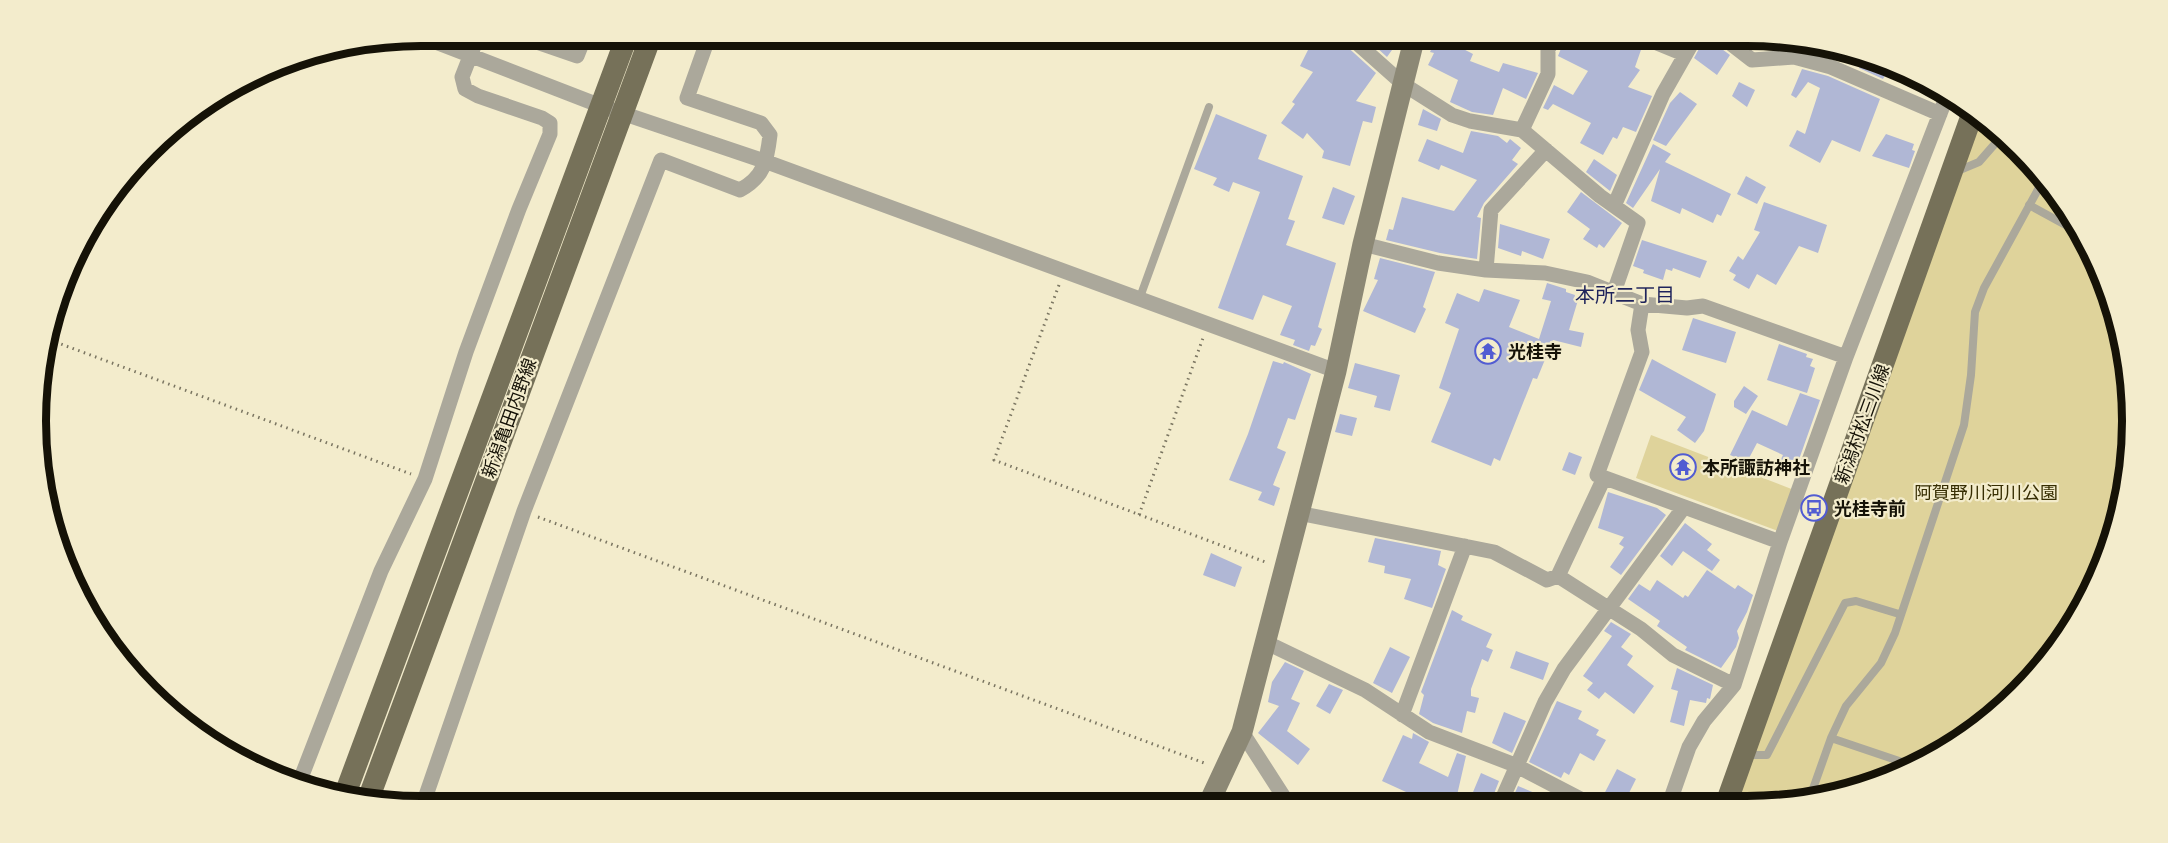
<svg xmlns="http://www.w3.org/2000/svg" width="2168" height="843" viewBox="0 0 2168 843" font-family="'DejaVu Sans','Noto Sans JP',sans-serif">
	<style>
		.green { fill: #dfd39b }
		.building { fill: #b0b7d5 }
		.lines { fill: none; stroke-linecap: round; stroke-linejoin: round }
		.path { stroke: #7a7561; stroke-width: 3; stroke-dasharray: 1.5 4.5; stroke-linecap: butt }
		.lane { stroke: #aba89b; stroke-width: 8 }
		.street { stroke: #aba89b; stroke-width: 15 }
		.secondary { stroke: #8c8875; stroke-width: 21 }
		.primary { stroke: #767159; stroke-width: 22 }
		.labels { text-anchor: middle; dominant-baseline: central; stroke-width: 4.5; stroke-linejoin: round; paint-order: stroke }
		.poi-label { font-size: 18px; font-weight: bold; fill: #151207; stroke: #f3eccc; text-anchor: start }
		.street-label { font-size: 18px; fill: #151207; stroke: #f3eccc }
		.park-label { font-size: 18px; fill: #362d02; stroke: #f3eccc }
		.neighbourhood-label { font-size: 20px; fill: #1e235b; stroke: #f3eccc }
		.rim { fill: none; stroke: #151207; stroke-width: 8 }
	</style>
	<rect width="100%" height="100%" fill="#f3eccc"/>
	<path class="green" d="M1981 116 2081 229 2129 372 2119 522 2080 615 2001 711 1917 767 1797 804H1734Z
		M1651 435 1794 490 1778 531 1636 478Z"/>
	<path class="building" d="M1295 36H1339L1343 43 1376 73 1356 101 1376 107 1372 123 1363 121 1350 166 1322 158 1324 151 1307 133 1303 139 1281 123 1295 104 1292 102 1313 72 1300 66 1309 48Z
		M1364 36H1384L1394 43 1390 48 1392 50 1387 57Z
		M1438 36 1473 54 1470 61 1499 72 1503 63 1538 73 1526 99 1503 88 1493 115 1472 112 1450 102 1458 80 1428 65 1434 53 1430 52Z
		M1566 36 1618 37 1642 47 1635 67 1640 70 1628 87 1652 96 1636 132 1623 127 1617 139 1613 137 1603 155 1580 143 1591 123 1553 104 1548 110 1543 108 1554 85 1573 95 1588 71 1558 56Z
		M1706 36H1711L1715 44 1730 55 1717 75 1694 58Z
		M1813 45 1833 47 1827 56 1810 51Z
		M1864 58 1888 70 1883 79 1859 68Z
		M1802 69 1828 76 1880 99 1860 152 1832 140 1820 163 1789 146 1797 130 1805 134 1820 88 1808 82 1796 98 1791 95Z
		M1739 82 1755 90 1747 107 1732 96Z
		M1680 92 1697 104 1666 146 1653 140 1670 103Z
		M1423 109 1441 119 1437 131 1418 125Z
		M1216 114 1267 135 1258 159 1303 176 1288 219 1295 221 1286 245 1336 263 1318 327 1322 329 1315 346 1311 345 1309 351 1293 345 1295 340 1280 335 1292 306 1263 295 1253 320 1218 308 1260 192 1233 182 1229 192 1213 185 1217 178 1194 169Z
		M1471 131 1498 136 1507 143 1510 139 1521 148 1512 160 1518 164 1484 203 1477 217 1481 218 1477 259 1440 253 1386 240 1389 229 1393 230 1402 197 1454 211 1477 180 1441 165 1439 170 1418 161 1427 139 1463 153Z
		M1886 134 1914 144 1912 150 1915 151 1909 168 1872 156Z
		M1653 144 1671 154 1665 162 1731 194 1721 216 1717 214 1713 223 1682 208 1680 214 1651 201 1660 169 1633 208 1626 203Z
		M1594 159 1617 175 1610 191 1586 172Z
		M1746 176 1766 187 1757 204 1737 194Z
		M1333 187 1355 196 1344 225 1322 218Z
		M1581 192 1622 223 1604 248 1599 244 1597 248 1583 239 1590 229 1567 212Z
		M1764 202 1827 225 1818 253 1799 246 1776 285 1757 274 1749 289 1733 280 1736 275 1729 271 1738 256 1743 260 1760 232 1754 230Z
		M1500 224 1550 239 1543 259 1522 251 1521 256 1498 248Z
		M1642 240 1707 261 1700 278 1673 268 1672 271 1666 269 1663 280 1643 273 1644 270 1633 266Z
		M1380 258 1435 272 1423 307 1426 309 1415 333 1363 311 1378 280 1374 279Z
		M1547 283 1566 289V292L1575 295 1574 299 1578 300 1569 330 1584 333 1581 347 1553 340 1537 379 1533 378 1500 461 1494 458 1491 466 1431 442 1451 393 1439 388 1459 329 1445 323 1457 293 1479 302 1484 289 1520 300 1509 327 1539 339 1551 301 1542 299Z
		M1693 318 1736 332 1726 363 1682 350Z
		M1779 344 1807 354 1806 357 1813 359 1810 366 1815 368 1807 393 1767 380Z
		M1652 359 1716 394 1704 431 1695 443 1677 430 1686 417 1639 390Z
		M1273 361 1283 364 1284 362 1311 374 1295 420 1288 418 1277 448 1286 452 1273 485 1280 488 1274 506 1258 500 1262 492 1229 480 1248 434Z
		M1355 363 1400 375 1390 411 1374 407 1377 396 1348 388Z
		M1744 386 1758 396 1746 414 1734 407V401Z
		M1800 393 1820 400 1796 468 1780 461 1783 455 1757 443 1747 462 1730 455 1752 410 1787 426Z
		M1340 414 1357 418 1352 436 1335 432Z
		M1569 452 1582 457 1575 475 1562 470Z
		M1608 492 1657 508 1666 515 1621 575 1610 567 1624 547 1619 544 1624 537 1598 528Z
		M1685 523 1712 544 1707 550 1720 560 1712 571 1683 551 1672 566 1660 556Z
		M1375 538 1441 551 1438 565 1446 569 1432 608 1404 599 1411 579 1384 573 1385 566 1368 562Z
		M1211 553 1242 567 1235 587 1203 575Z
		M1707 570 1735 589 1738 585 1753 595 1747 612 1737 631 1739 638 1736 647 1721 668 1685 650 1687 647 1657 626 1660 621 1628 599 1639 584 1650 591 1657 580 1683 598 1685 595 1688 597Z
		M1452 610 1463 616 1461 620 1492 634 1486 647 1493 650 1488 662 1482 659 1471 689V696L1479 698 1475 713 1467 711 1462 733 1433 723 1419 714 1424 695 1421 692Z
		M1611 622 1631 634 1621 647 1633 656 1627 665 1654 686 1634 714 1605 692 1599 699 1587 690 1593 683 1583 676 1612 636 1604 631Z
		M1390 647 1410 657 1392 693 1373 683Z
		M1516 651 1549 663 1543 680 1510 668Z
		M1285 662 1304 671 1291 699 1300 703 1287 731 1310 749 1298 765 1258 733 1279 706 1268 702 1272 682Z
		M1677 668 1713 685 1710 699 1707 698 1706 703 1690 700 1684 726 1670 722 1678 691 1671 689Z
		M1329 684 1343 690 1330 714 1316 706Z
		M1557 701 1582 711 1578 719 1599 730 1596 735 1606 740 1594 761 1580 753 1569 775 1564 772 1561 778 1529 762Z
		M1504 712 1526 721 1512 753 1492 743Z
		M1413 733 1429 742 1419 763 1448 777 1457 753 1466 756 1455 804 1414 805 1417 797 1382 781 1403 735 1412 739Z
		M1617 769 1636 779 1626 799 1619 795 1614 804H1609L1601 800Z
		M1481 773 1499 781 1490 804H1468Z
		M1518 786 1561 804H1510Z"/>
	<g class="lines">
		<path class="path" d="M1059 285 994 460 1268 563
			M50 340 411 474
			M1139 515 1203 338
			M538 517 1207 764"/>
		<path class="lane" d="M1955 172 1979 162 2000 138
			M2029 205 2082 234
			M1139 300 1209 107
			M1831 738 1917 767
			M1747 755H1767L1845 603 1856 601 1899 614
			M1809 800 1831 738 1846 706 1881 663 1895 633 1964 425 1971 375 1975 312 1984 288 2041 184"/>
		<path class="street" d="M420 36 601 106 767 162 1336 371
			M519 36 577 56 585 36
			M1349 36 1403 84 1452 115 1470 121 1522 130 1600 196 1638 223 1614 292
			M1640 36 1684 54
			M1721 36 1752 60 1794 57 1831 67 1940 114
			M1522 130 1548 74V49L1556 36
			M1614 206 1663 94 1696 36
			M1363 244 1438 263 1486 270 1545 273 1587 282 1642 304 1687 308 1703 306 1846 357
			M1486 270 1491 210 1546 150
			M1642 304 1638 330 1642 352 1597 475 1780 542
			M1298 513 1494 552 1547 580 1558 576 1641 629 1673 655 1734 685
			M1558 576 1604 478
			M1265 642 1365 690 1429 732 1515 765 1590 804
			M1402 715 1465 546
			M1242 732 1289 805
			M299 783 381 571 425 479 466 352 519 209 550 134V123L542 118 478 96 465 89 462 77 478 36
			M1500 804 1545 702 1564 669 1684 507
			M1669 804 1689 747 1704 721 1734 685 1780 542 1846 357 1946 98
			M422 807 524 511 661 160 740 190C764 177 767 161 770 135L761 123 687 98 709 36"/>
		<path class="secondary" d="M1208 805 1242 732 1336 371 1363 244 1415 36"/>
		<path class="primary" d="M344 797 627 36
			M368 800 651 36
			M1726 804 1973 112"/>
	</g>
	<defs>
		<g id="temple-ring" transform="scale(1.35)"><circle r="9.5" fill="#f3eccc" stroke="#525cd2" stroke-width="1.5"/><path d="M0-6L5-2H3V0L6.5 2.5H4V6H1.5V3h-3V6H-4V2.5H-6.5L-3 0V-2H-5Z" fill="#525cd2"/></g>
		<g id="bus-ring" transform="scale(1.35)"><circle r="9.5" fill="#f3eccc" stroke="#525cd2" stroke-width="1.5"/><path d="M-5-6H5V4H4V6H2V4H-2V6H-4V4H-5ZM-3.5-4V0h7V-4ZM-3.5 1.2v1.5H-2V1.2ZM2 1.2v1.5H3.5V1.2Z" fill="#525cd2"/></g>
	</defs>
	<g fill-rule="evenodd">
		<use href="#temple-ring" x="1488" y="351"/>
		<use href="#temple-ring" x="1683" y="467"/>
		<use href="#bus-ring" x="1814" y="508"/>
	</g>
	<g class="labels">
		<g class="poi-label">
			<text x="1508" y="351">光桂寺</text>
			<text x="1702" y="467">本所諏訪神社</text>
			<text x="1834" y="508">光桂寺前</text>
		</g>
		<g class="street-label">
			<text transform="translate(509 418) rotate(-70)">新潟亀田内野線</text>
			<text transform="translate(1862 424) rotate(-70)">新潟村松三川線</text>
		</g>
		<g class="park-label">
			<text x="1986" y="492">阿賀野川河川公園</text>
		</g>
		<g class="neighbourhood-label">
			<text x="1625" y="295">本所二丁目</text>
		</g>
	</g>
	<path d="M0 0H2168V843H0ZM421 46H1747A375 375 0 0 1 2122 421V421A375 375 0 0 1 1747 796H421A375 375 0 0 1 46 421V421A375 375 0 0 1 421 46Z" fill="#f3eccc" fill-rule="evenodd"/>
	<path class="rim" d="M421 46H1747A375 375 0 0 1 2122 421V421A375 375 0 0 1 1747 796H421A375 375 0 0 1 46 421V421A375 375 0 0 1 421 46Z"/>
</svg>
